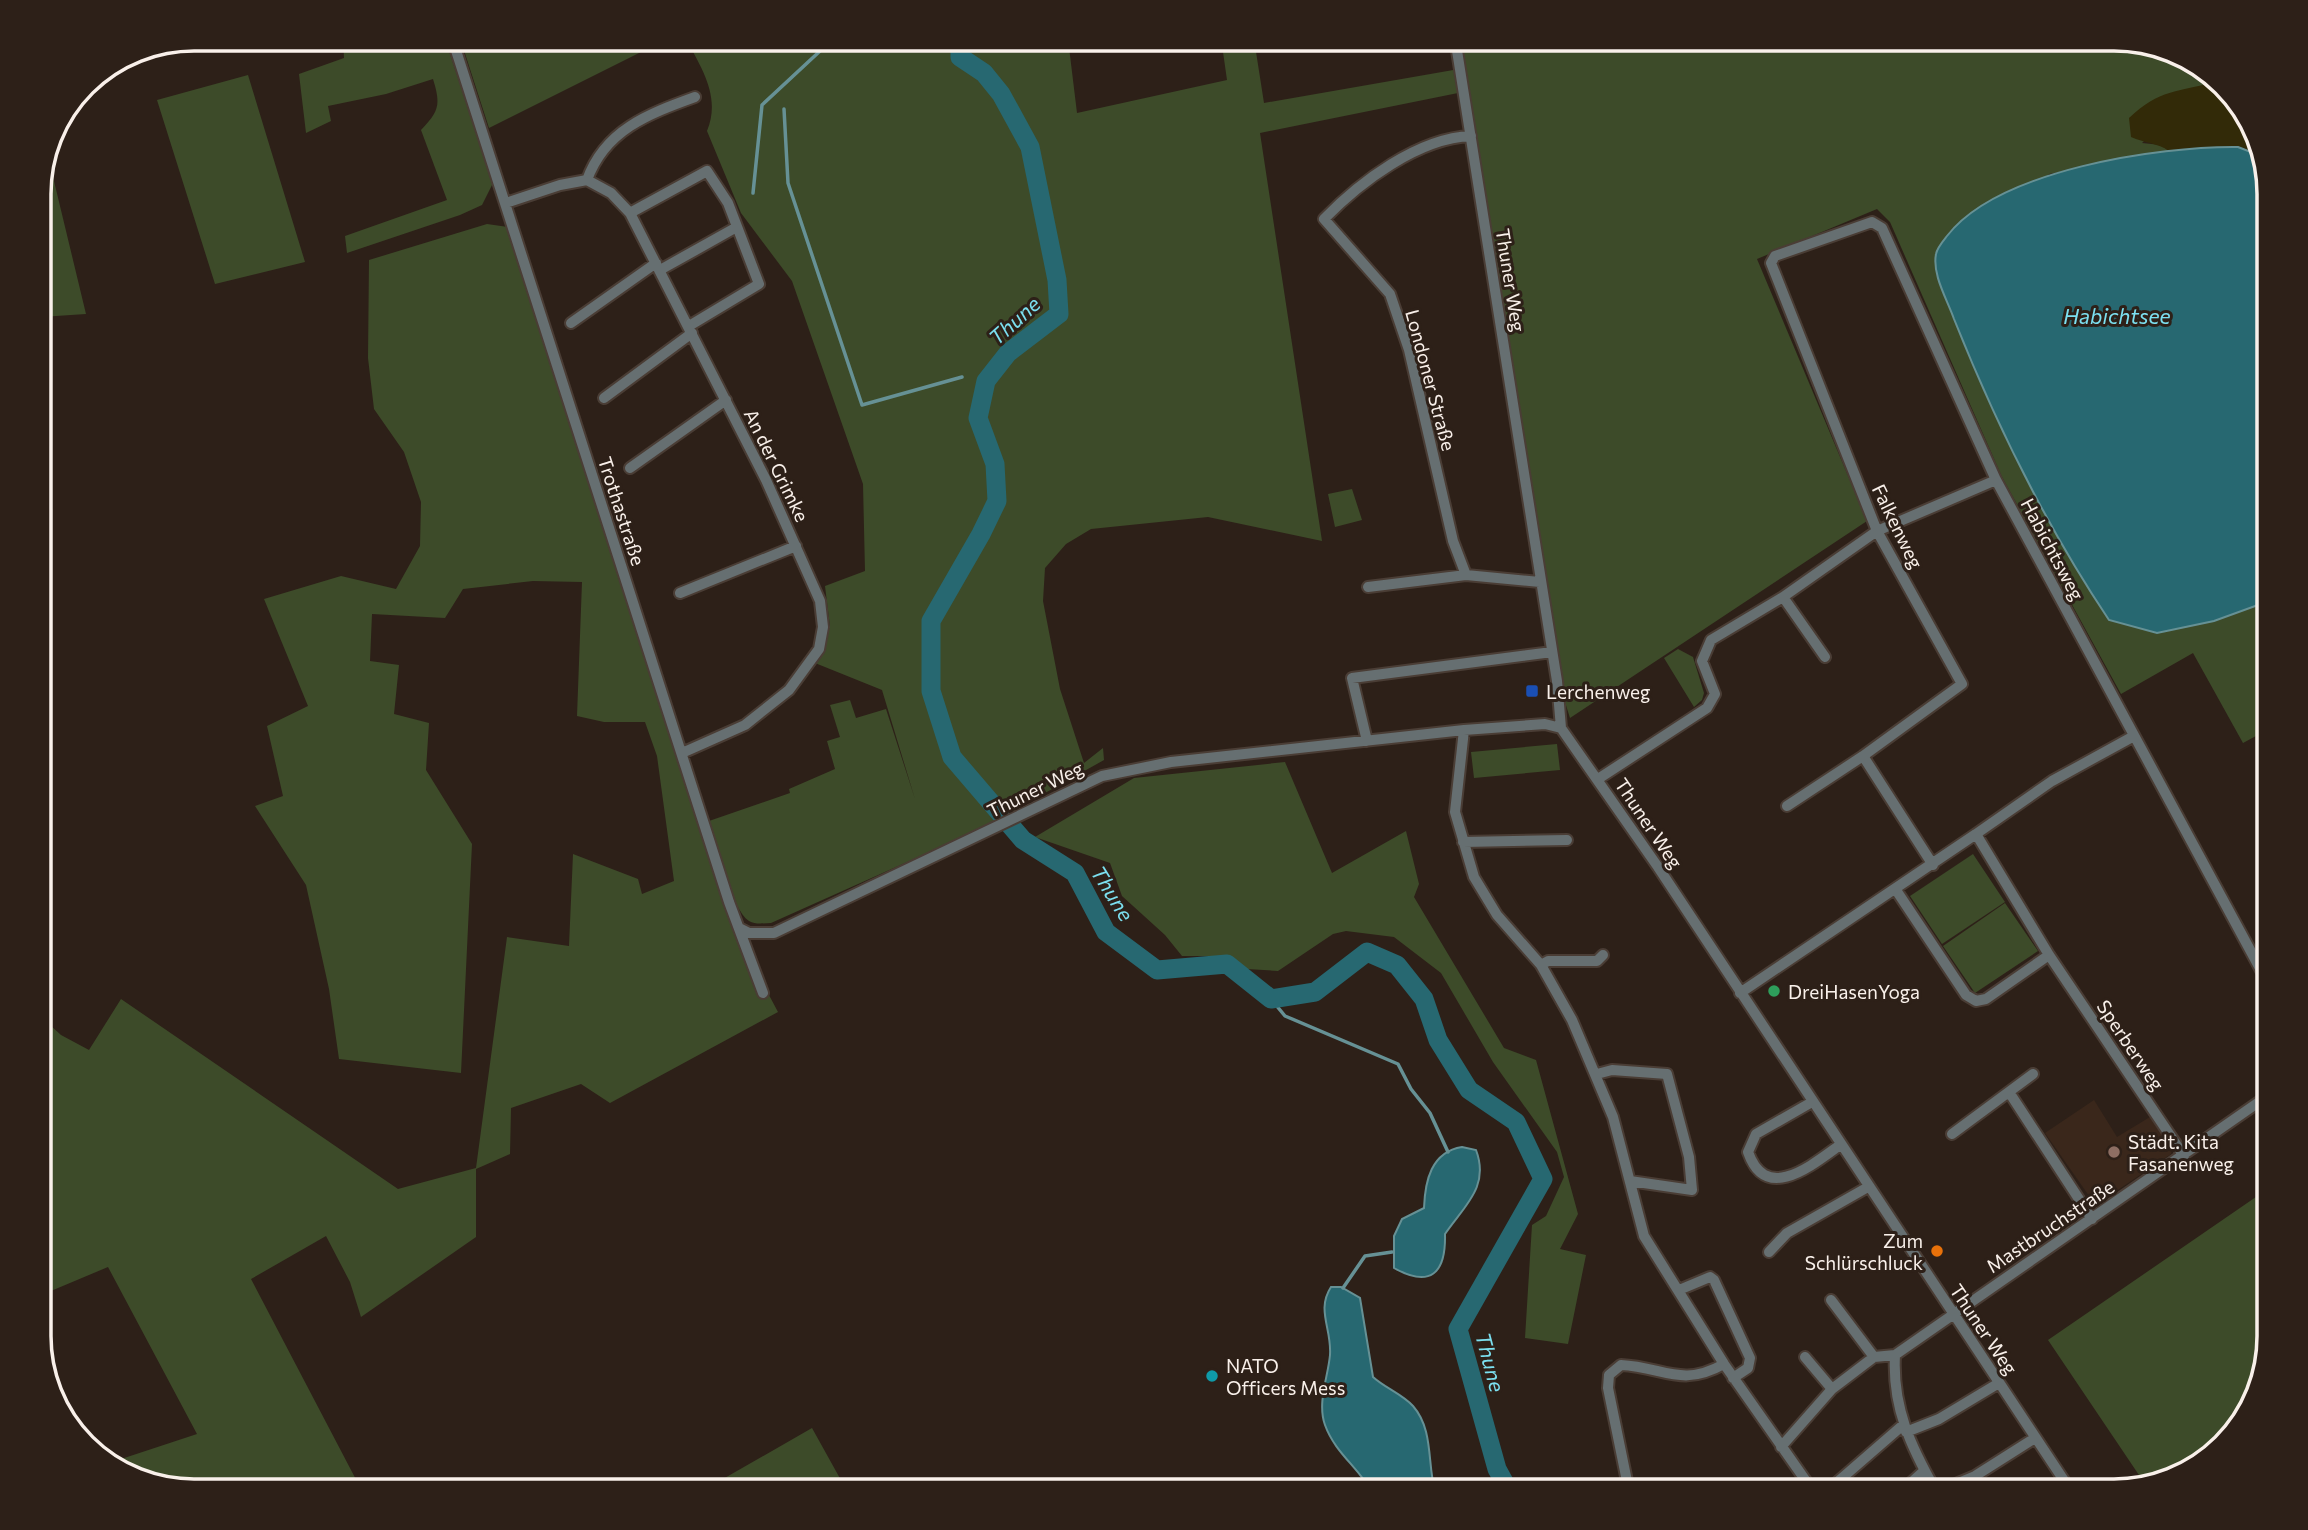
<svg xmlns="http://www.w3.org/2000/svg" width="2308" height="1530" viewBox="0 0 2308 1530" font-family="Commissioner,sans-serif">
	<style>
		.built { fill: #3a271b }
		.green { fill: #3d4b29 }
		.sand { fill: #322a08 }
		.water { fill: #276871; stroke: #669195; stroke-width: 2 }
		.lines { fill: none; stroke-linecap: round; stroke-linejoin: round }
		.stream { stroke: #669195; stroke-width: 3.5 }
		.river { stroke: #276871; stroke-width: 19 }
		.minor-casing { stroke: #4a3d35; stroke-width: 14 }
		.minor { stroke: #666f71; stroke-width: 10 }
		.transit-dot { fill: #1a4fb4; stroke: #2d2018; stroke-width: 2.5 }
		.leisure-dot { fill: #2e9e5b; stroke: #2d2018; stroke-width: 2.5 }
		.education-dot { fill: #8d6e63; stroke: #2d2018; stroke-width: 2.5 }
		.food-dot { fill: #e8710a; stroke: #2d2018; stroke-width: 2.5 }
		.culture-dot { fill: #0f9aa8; stroke: #2d2018; stroke-width: 2.5 }
		.labels { text-anchor: middle; dominant-baseline: central; stroke-width: 6; stroke-linejoin: round; paint-order: stroke }
		.street-label { font-size: 19px; fill: #f9f0ea; stroke: #2d2018 }
		.poi-label { font-size: 19px; fill: #f9f0ea; stroke: #2d2018; text-anchor: start }
		.water-label { font-size: 21px; font-style: italic; fill: #7ce0f0; stroke: #2d2018 }
		.rim { fill: none; stroke: #f9f0ea; stroke-width: 3.5 }
	</style>
	<rect width="100%" height="100%" fill="#2d2018"/>
	<path class="built" d="M2094 1100 2117 1137 2150 1117 2172 1150 2171 1154 2100 1202 2094 1203 2045 1133Z"/>
	<path class="green" d="M460 38 483 39H667L489 128Z
		M1221 38 1254 39 1264 103 1459 69 1455 38H2114L2201 65 2216 82 2200 86 2142 143 2161 145 2169 151 2049 174 1967 352C2009 445 2052 535 2109 620L2157 633 2214 621 2269 601V729L2243 743 2193 653 2121 694 2002 477 1890 222 1877 209 1757 259 1867 521 1570 718 1555 671 1463 92 1260 133 1322 541 1208 517 1091 529 1066 544 1045 568 1043 601 1060 689 1084 763 1103 748 1104 760 981 829 771 923C764 923 756 925 749 921 731 909 716 843 709 821L790 793 789 789 835 769 827 741 840 737 830 705 850 700 856 718 886 709 915 799 882 690 815 663 830 627 825 586 865 571 863 484 792 281 741 213 707 131C721 97 702 69 686 39H1068L1077 113 1227 80Z
		M343 39H445L493 183 482 205 460 215 347 253 345 236 447 200 421 130C439 111 441 105 433 79L386 94 328 106 331 121 306 133 299 74 344 58Z
		M248 75 305 262 215 284 157 100Z
		M47 152 86 314 41 317 39 184Z
		M487 224 508 227 729 920 778 1012 610 1103 581 1084 511 1108 510 1154 476 1169V1237L361 1317 350 1282 326 1236 251 1279 362 1491H194L106 1464 197 1434 108 1267 39 1296V1015L61 1035 89 1050 121 999 398 1189 476 1168 507 937 569 946 573 854 638 879 642 894 674 881 657 756 645 722H604L577 716 582 582 533 581 463 589 445 618 372 614 370 661 399 665 394 714 429 723 426 770 472 844 461 1073 339 1059 329 989 306 885 255 806 283 796 267 726 308 706 264 599 341 576 396 589 420 546 421 502 404 452 374 409 368 358 369 260Z
		M1352 489 1362 520 1335 527 1328 494Z
		M1678 649 1693 657 1704 693 1702 700 1694 707 1664 658Z
		M1557 744 1560 770 1474 778 1471 752Z
		M1285 762 1332 873 1406 831 1419 884 1414 897 1504 1048 1536 1060 1578 1214 1560 1249 1586 1255 1568 1344 1525 1338 1532 1225 1546 1216 1564 1177 1557 1152 1493 1062 1441 973 1394 937 1346 931 1333 934 1278 971 1247 969 1224 956H1182L1165 935 1122 896 1110 863 1035 837 1134 778Z
		M1973 854 2005 902 1942 944 1910 896Z
		M2005 903 2038 951 1975 993 1943 946Z
		M2269 1188V1337L2243 1423 2183 1475 2145 1484 2048 1340Z
		M812 1428 847 1491H702Z"/>
	<path class="sand" d="M2216 82 2253 125 2261 156 2238 147 2169 151C2158 143 2144 143 2131 137L2129 118C2160 89 2177 92 2216 82Z"/>
	<path class="water" d="M2238 147 2261 156 2269 193V601L2214 621 2157 633 2109 620C2046 526 1996 424 1954 319 1947 299 1932 275 1936 254 1937 248 1943 241 1947 236 1998 170 2158 146 2238 147Z
		M1462 1147 1476 1150C1490 1187 1464 1206 1445 1234 1446 1274 1430 1288 1394 1268V1236L1402 1219 1424 1208C1425 1181 1431 1152 1462 1147Z
		M1331 1287H1341L1360 1298 1373 1377C1385 1388 1402 1394 1413 1406 1434 1430 1427 1464 1435 1491H1371C1359 1468 1335 1453 1325 1425 1317 1403 1328 1377 1330 1355 1332 1329 1316 1310 1331 1287Z"/>
	<g class="lines">
		<path class="stream" d="M784 109 788 183 862 405 962 377
			M753 193 762 105 834 38
			M1271 999 1285 1016 1398 1064 1411 1089 1430 1113 1448 1152
			M1343 1288 1365 1256 1392 1252"/>
		<path class="river" d="M960 38V57L984 73 1001 94 1030 147 1057 280 1059 314 1008 353 986 381 978 418 995 464 997 501 981 534 931 621V691L952 757 1023 840 1075 873 1106 932 1157 970 1227 964 1271 999 1315 992 1367 952 1397 965 1424 999 1438 1040 1469 1090 1516 1122 1543 1179 1458 1329 1497 1469 1509 1491"/>
		<g class="minor-casing">
			<path id="minor" d="M452 38 729 902 763 993
				M1455 38 1557 681 1561 728
				M587 180C605 130 648 114 695 97
				M506 203 560 185 587 180 611 193 630 213 766 480 820 601 823 627 819 649 789 690 745 725 682 753
				M630 213 707 171 728 203 759 284 689 326
				M660 270 735 228
				M571 323 656 263
				M604 398 692 333
				M630 468 726 400
				M1466 575 1453 541 1409 350 1390 294 1324 219C1360 182 1418 138 1471 136
				M1368 587 1466 575 1540 582
				M680 593 796 546
				M1783 597 1825 657
				M1464 730 1455 812 1474 877 1497 915 1541 965 1572 1020 1613 1117 1644 1236 1724 1364 1813 1491
				M1367 741 1352 678 1552 652
				M1598 779 1707 708 1715 694 1702 661 1711 640 1783 597 1877 531 1996 480
				M1787 806 1863 756
				M1976 834 2052 781 2134 736
				M1463 842 1567 840
				M1933 865 1863 756 1962 684 1877 531 1771 263 1775 256 1872 222 1882 228 1996 480 2269 985
				M1896 890 1966 995 1976 1001 1986 999 2049 955
				M739 928 749 933H774L1102 776 1171 762 1464 730 1545 724 1561 728 1658 867 2071 1491
				M1541 965 1548 961H1597L1603 955
				M1740 993 1976 834 2049 955 2184 1156
				M1597 1074 1612 1070 1667 1074 1689 1157 1692 1190 1630 1181
				M2009 1092 2092 1219
				M1812 1102 1756 1134 1748 1152C1766 1204 1812 1165 1840 1145
				M1952 1134 2033 1074
				M1769 1252 1787 1233 1868 1187
				M1679 1290 1710 1277 1714 1280 1750 1358 1748 1368 1733 1378
				M1831 1300 1874 1357
				M1895 1355C1892 1407 1911 1447 1936 1491
				M1805 1357 1832 1389
				M1906 1432 1939 1419 1999 1383
				M1781 1447 1832 1389 1874 1357 1895 1355 2269 1095
				M1629 1491 1608 1388 1609 1375 1621 1365C1664 1367 1681 1388 1724 1364
				M1827 1491 1903 1425
				M1902 1491 1924 1471
				M1939 1491 1975 1476 2035 1438"/>
		</g>
		<use href="#minor" class="minor"/>
	</g>
	<rect class="transit-dot" x="1525" y="684" width="14" height="14" rx="3.5"/>
	<circle class="leisure-dot" cx="1774" cy="991" r="7"/>
	<circle class="education-dot" cx="2114" cy="1152" r="7"/>
	<circle class="food-dot" cx="1937" cy="1251" r="7"/>
	<circle class="culture-dot" cx="1212" cy="1376" r="7"/>
	<g class="labels">
		<g class="street-label">
			<text transform="translate(1511 280) rotate(81)">Thuner Weg</text>
			<text transform="translate(1431 380) rotate(75)">Londoner Straße</text>
			<text transform="translate(777 465) rotate(64)">An der Grimke</text>
			<text transform="translate(622 511) rotate(72)">Trothastraße</text>
			<text transform="translate(1898 526) rotate(64)">Falkenweg</text>
			<text transform="translate(2053 549) rotate(62)">Habichtsweg</text>
			<text transform="translate(1035 789) rotate(-26)">Thuner Weg</text>
			<text transform="translate(1649 823) rotate(56)">Thuner Weg</text>
			<text transform="translate(2131 1045) rotate(56)">Sperberweg</text>
			<text transform="translate(2050 1226) rotate(-34)">Mastbruchstraße</text>
			<text transform="translate(1984 1329) rotate(56)">Thuner Weg</text>
		</g>
		<g class="poi-label">
			<text x="1546" y="691">Lerchenweg</text>
			<text x="1788" y="991">DreiHasenYoga</text>
			<text x="2128" y="1141">Städt. Kita<tspan x="2128" dy="22">Fasanenweg</tspan></text>
			<text x="1923" y="1240" text-anchor="end">Zum<tspan x="1923" dy="22">Schlürschluck</tspan></text>
			<text x="1226" y="1365">NATO<tspan x="1226" dy="22">Officers Mess</tspan></text>
		</g>
		<g class="water-label">
			<text x="2117" y="315">Habichtsee</text>
			<text transform="translate(1014 320) rotate(-42)">Thune</text>
			<text transform="translate(1113 893) rotate(58)">Thune</text>
			<text transform="translate(1491 1362) rotate(75)">Thune</text>
		</g>
	</g>
	<path d="M0 0H2308V1530H0ZM194 51H2114A143 143 0 0 1 2257 194V1336A143 143 0 0 1 2114 1479H194A143 143 0 0 1 51 1336V194A143 143 0 0 1 194 51Z" fill="#2d2018" fill-rule="evenodd"/>
	<path class="rim" d="M194 51H2114A143 143 0 0 1 2257 194V1336A143 143 0 0 1 2114 1479H194A143 143 0 0 1 51 1336V194A143 143 0 0 1 194 51Z"/>
</svg>
